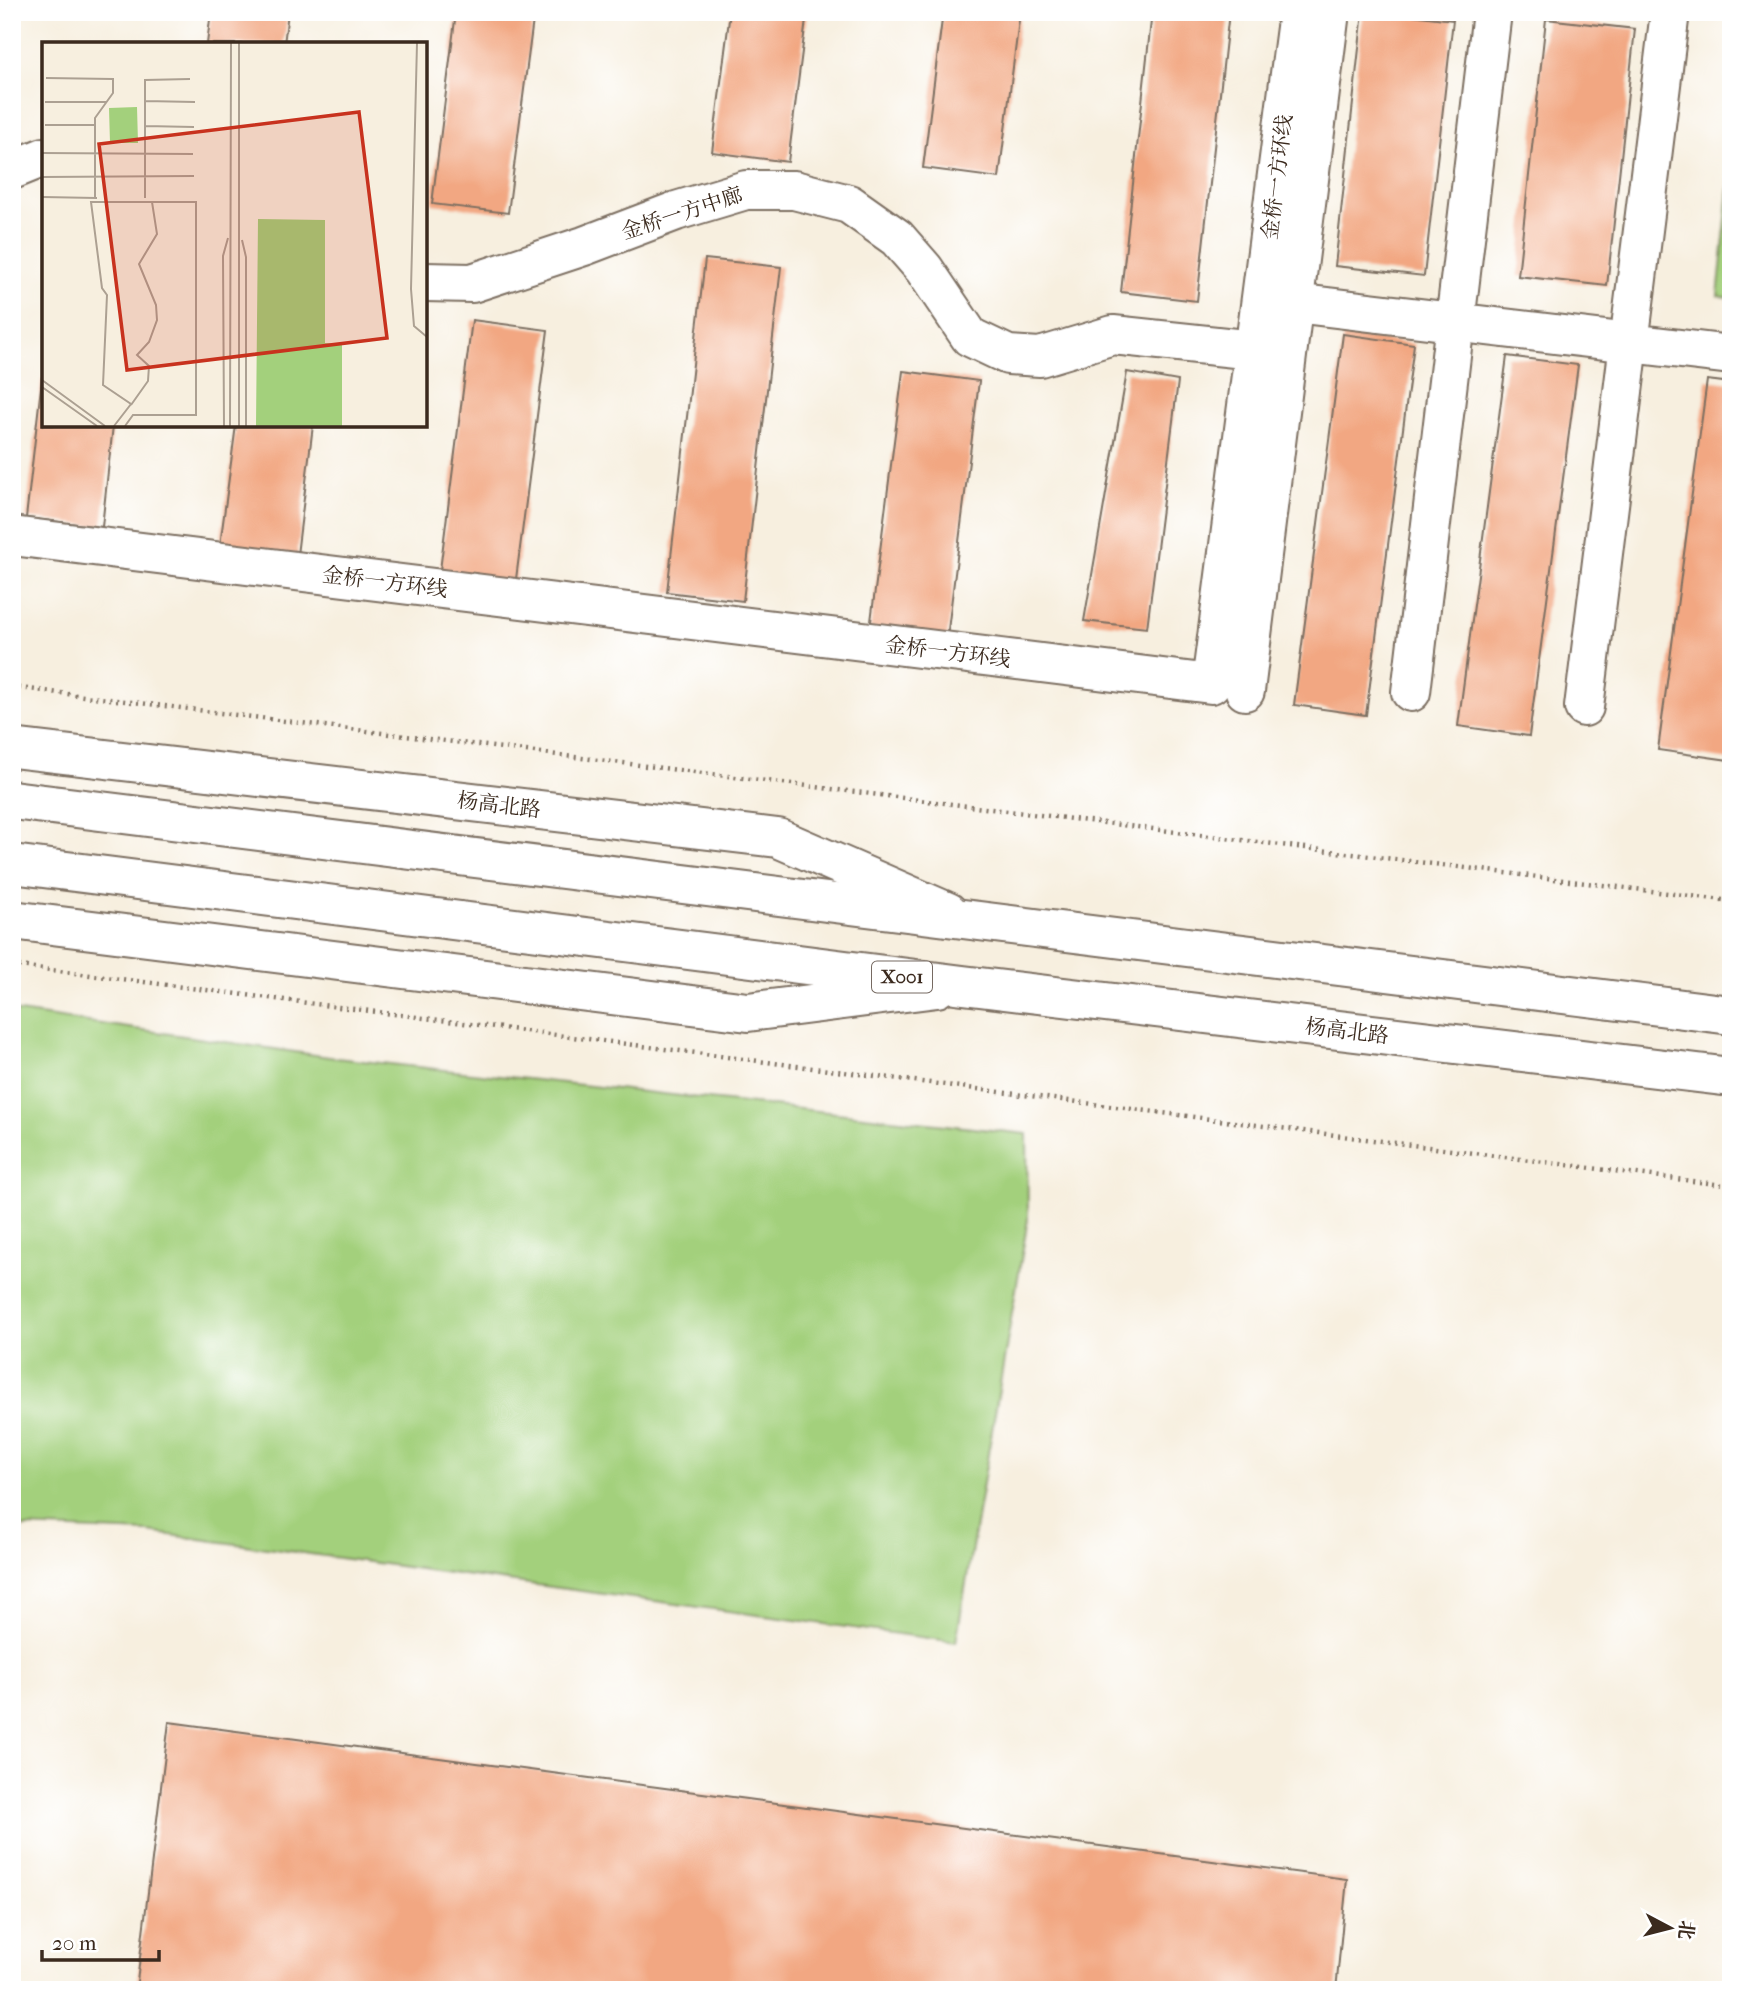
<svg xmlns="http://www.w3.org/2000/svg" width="1743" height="2002" viewBox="0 0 1743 2002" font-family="'IM FELL French Canon','Noto Serif SC',serif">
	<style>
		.green { fill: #a3d07c; stroke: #6f7d4d; stroke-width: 2 }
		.building { fill: #f2a782 }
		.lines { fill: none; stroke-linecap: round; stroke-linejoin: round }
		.minor-casing { stroke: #7d6f62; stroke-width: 42 }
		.major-casing { stroke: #7d6f62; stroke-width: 42 }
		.highway-casing { stroke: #7d6f62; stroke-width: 42 }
		.path { stroke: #7d6f62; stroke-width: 4.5; stroke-dasharray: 2 5; stroke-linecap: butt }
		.minor { stroke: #fff; stroke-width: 38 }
		.major { stroke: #fff; stroke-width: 38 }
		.highway { stroke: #fff; stroke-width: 38 }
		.labels { text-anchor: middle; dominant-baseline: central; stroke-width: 5; stroke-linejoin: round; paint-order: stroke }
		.shield { fill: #fff; stroke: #766a62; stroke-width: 2 }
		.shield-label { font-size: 19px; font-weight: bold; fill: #3b2a1e }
		.street-label { font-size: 21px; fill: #3b2a1e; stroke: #fff }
		.inset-road { fill: none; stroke: #aca092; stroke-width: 2 }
		.view { fill: #c8321e; fill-opacity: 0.15; stroke: #c8321e; stroke-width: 3.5 }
		.inset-edge { fill: none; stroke: #3b2a1e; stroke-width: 3.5 }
	</style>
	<rect width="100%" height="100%" fill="#fff"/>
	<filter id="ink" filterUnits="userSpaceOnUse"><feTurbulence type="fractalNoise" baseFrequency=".0143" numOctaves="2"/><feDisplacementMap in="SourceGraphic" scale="14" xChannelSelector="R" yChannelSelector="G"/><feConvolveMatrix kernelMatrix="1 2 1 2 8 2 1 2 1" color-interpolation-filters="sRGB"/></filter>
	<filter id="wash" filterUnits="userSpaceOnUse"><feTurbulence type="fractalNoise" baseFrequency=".00686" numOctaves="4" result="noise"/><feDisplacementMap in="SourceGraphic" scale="28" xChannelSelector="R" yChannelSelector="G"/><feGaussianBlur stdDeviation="1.57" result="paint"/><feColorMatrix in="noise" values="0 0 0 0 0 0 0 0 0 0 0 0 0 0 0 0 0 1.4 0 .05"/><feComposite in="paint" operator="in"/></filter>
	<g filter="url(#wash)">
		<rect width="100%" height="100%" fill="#f7efdf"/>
		<path class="green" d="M1731 170V298L1718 296Z
			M12 1011 336 1058 1027 1134 1028 1219 956 1642 148 1532 21 1527 12 1580Z"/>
		<g id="blocks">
			<path class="building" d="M211 12H288L284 44H207Z
				M456 12H534L508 213 432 204Z
				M730 12H807L788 162 712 152Z
				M943 12H1020L999 178 923 168Z
				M1152 12H1229L1197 301 1121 292Z
				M1363 12H1386L1453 20 1424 276 1335 266Z
				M1546 19 1635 29 1607 286 1518 276Z
				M705 259 781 267 743 601 667 592Z
				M472 320 548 330 515 587 439 578Z
				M1343 334 1414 344 1366 715 1294 705Z
				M1507 356 1578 365 1529 736 1458 726Z
				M903 371 979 381 947 638 870 629Z
				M1127 372 1178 381 1147 628 1084 621Z
				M42 378H44V425H113L102 527 26 518Z
				M1707 380 1731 383 1729 760 1658 750Z
				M236 425H313L296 563 219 553Z
				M169 1722 1347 1879 1336 1990H136Z"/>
		</g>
	</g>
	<g filter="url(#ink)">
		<use href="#blocks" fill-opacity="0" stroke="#7d6f62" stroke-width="2"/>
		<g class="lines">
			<g class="minor-casing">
				<path id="minor" d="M12 170 44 157
					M425 282 472 283 584 246 676 211 746 190H794L849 204 897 238 924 269 970 337 1008 355 1040 357 1113 335 1254 350
					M1294 303 1731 355
					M12 536 1211 684 1298 12
					M1245 691 1330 12
					M1411 692 1492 12
					M1584 707 1670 12"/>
			</g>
			<g class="major-casing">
				<path id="major" d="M12 748 778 838 948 912
					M12 920 748 1012 937 988"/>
			</g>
			<g class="highway-casing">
				<path id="highway" d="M12 800 1731 1015
					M12 864 963 985 1731 1077"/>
			</g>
			<path class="path" d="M12 687 1731 901
				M12 965 1731 1186"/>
			<use href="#minor" class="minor"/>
			<use href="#major" class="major"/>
			<use href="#highway" class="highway"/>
		</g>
	</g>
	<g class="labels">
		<rect class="shield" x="872" y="961.5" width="60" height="31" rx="5"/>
		<g class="shield-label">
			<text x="902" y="977">X001</text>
		</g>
		<g class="street-label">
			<text transform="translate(1277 177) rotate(-83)">金桥一方环线</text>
			<text transform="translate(682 213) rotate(-18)">金桥一方中廊</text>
			<text transform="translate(385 582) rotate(7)">金桥一方环线</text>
			<text transform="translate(948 652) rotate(7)">金桥一方环线</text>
			<text transform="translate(499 805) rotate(7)">杨高北路</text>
			<text transform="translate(1347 1031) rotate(7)">杨高北路</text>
		</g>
	</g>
	<g transform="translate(42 42)">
		<rect width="385" height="385" fill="#f7efdf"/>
		<path d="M95 65 96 101H68L67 66ZM216 177 283 178V301L300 302V384H214Z" fill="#a3d07c"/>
		<path class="inset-road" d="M375 1 369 247 372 284 385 295M4 36 71 37V51L53 76V156M103 59 153 60M3 60H64M3 83H53M103 84 152 85M0 111 151 112M0 135 152 134M0 155 55 156M103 156V38L148 37M200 198 204 215V384M0 338 63 384M0 345 55 384M89 363 106 339 107 324 95 313 107 300 115 278 114 263 97 222 115 192 110 160M72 384 89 362 61 343 65 253 60 246 49 160H154V373H91L83 384M182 384 181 214 186 196M188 384 189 1M197 384V1"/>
		<path class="view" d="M317 70 345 296 85 328 57 102Z"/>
		<rect width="385" height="385" class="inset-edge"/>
	</g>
	<rect width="1743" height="2002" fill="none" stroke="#fff" stroke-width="42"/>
	<g transform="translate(1670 1928) rotate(97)" stroke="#ffffff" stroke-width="5" paint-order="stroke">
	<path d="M0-5L12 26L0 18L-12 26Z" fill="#3b2a1e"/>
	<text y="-10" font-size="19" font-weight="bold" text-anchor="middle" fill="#3b2a1e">北</text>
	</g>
	<path d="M42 1950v10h117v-10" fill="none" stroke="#3b2a1e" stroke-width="3.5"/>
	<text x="52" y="1950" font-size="21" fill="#3b2a1e" stroke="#ffffff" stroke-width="5" paint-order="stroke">20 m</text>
</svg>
